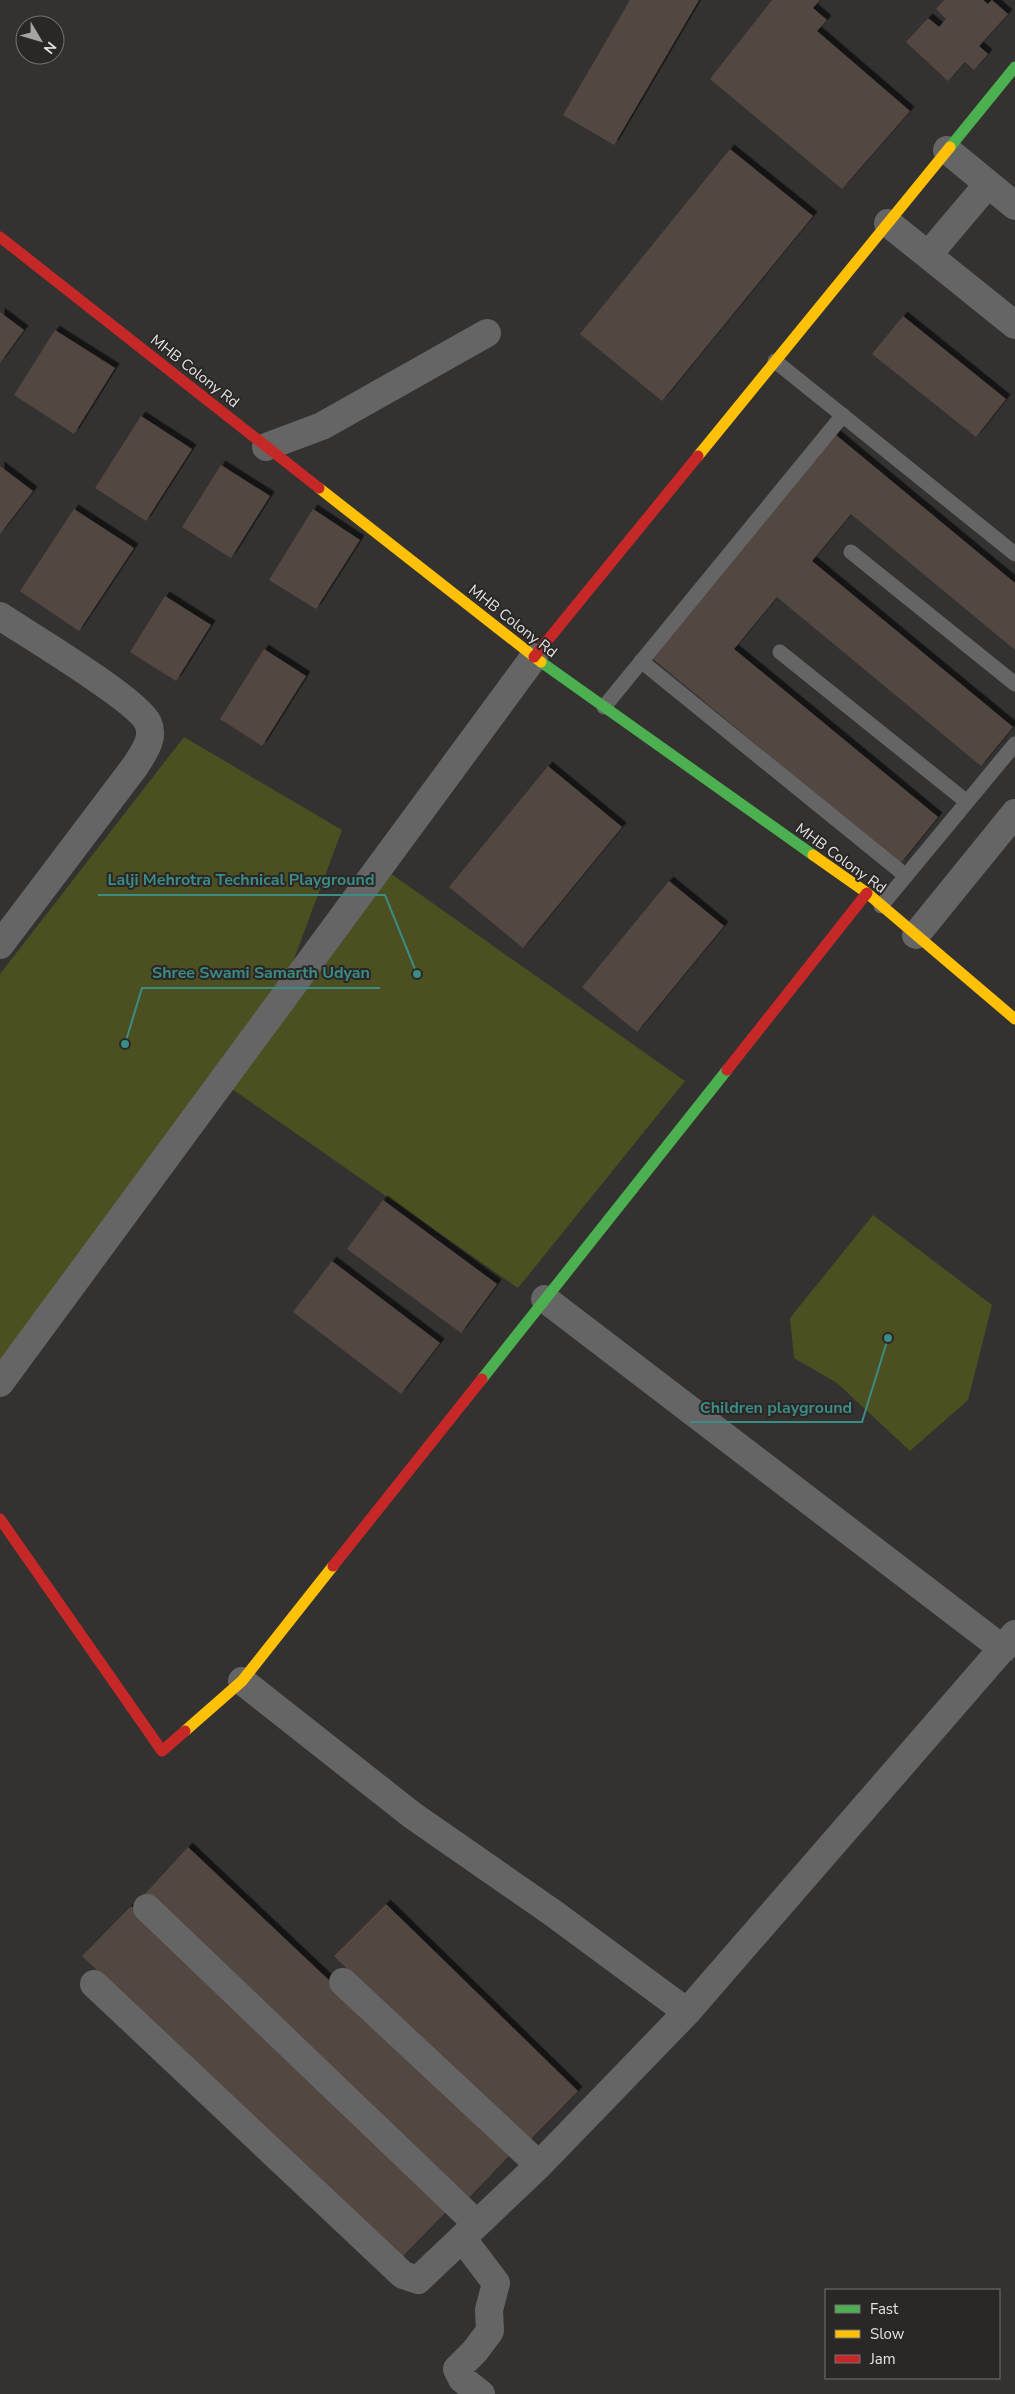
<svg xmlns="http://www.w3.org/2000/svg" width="1015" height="2394" viewBox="0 0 1015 2394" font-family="'Nunito Sans',sans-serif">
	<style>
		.green { fill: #4c4f20 }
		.building { fill: #524743; filter: url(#shadow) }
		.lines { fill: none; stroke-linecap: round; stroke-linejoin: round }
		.lane { stroke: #666565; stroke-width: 15 }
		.street { stroke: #666565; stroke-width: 28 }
		.fast { stroke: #4caf50; stroke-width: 11 }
		.slow { stroke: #ffc107; stroke-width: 11 }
		.jam { stroke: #c62828; stroke-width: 11 }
		.labels { text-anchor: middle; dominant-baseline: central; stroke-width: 4; stroke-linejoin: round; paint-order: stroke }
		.street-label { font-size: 15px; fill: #e4e2e1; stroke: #2a2726 }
		.leader { fill: none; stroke: #3a8c85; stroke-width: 2 }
		.callout-dot { fill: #3a8c85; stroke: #2a2726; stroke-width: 2 }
		.callout-label { font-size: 16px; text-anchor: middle; font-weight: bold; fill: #3a8c85; stroke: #2a2726; stroke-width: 4; stroke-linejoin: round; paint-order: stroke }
	</style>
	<defs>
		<filter id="shadow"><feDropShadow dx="4.5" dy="-4.5" stdDeviation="0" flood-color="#0009"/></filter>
	</defs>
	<rect width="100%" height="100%" fill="#333231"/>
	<path class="green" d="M184 737 342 830 277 1005 380 866 685 1081 518 1288 222 1082 0 1378V974Z
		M873 1215 992 1305 968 1400 910 1451 837 1383 794 1358 790 1318Z"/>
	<path class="building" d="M630 0H699L614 145 563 115Z
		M772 0H820L813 8 827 20 817 31 910 111 842 189 710 79Z
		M944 0H983L988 4 992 0 1008 14 979 46 988 54 974 70 965 62 948 81 906 42 928 18 939 27 946 19 936 9Z
		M730 149 813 216 662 401 580 334Z
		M0 312 24 330 0 363Z
		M903 316 1006 399 976 437 872 354Z
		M55 330 115 368 74 434 14 395Z
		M141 416 192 449 146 521 95 488Z
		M836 435 1015 583V650L851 514 812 561 1013 727 981 766 777 597 734 649 938 817 900 864 652 658Z
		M221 465 270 496 231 558 182 527Z
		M0 466 33 491 0 534Z
		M74 509 134 548 79 631 20 591Z
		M313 509 360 540 316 609 269 580Z
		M165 596 211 625 176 681 130 652Z
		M264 649 306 676 262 746 220 719Z
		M548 766 622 827 523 948 449 887Z
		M669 881 724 926 637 1032 582 987Z
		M383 1200 497 1284 461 1333 347 1249Z
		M332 1261 440 1343 401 1394 293 1312Z
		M188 1847 512 2153 467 2200 143 1896Z
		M386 1904 578 2091 526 2144 334 1956Z
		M131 1906 447 2211 401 2258 82 1956Z"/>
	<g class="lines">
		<path class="lane" d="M775 361 1015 554
			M851 552 1015 684
			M780 652 967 802
			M641 661 906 876
			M604 707 843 415
			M881 906 1015 744"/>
		<path class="street" d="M947 150 1015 206
			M888 223 1015 325
			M928 255 988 184
			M266 447 322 426 487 333
			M0 616C27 634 138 700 148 723 155 739 143 753 136 765L0 945
			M916 935 1015 813
			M545 1299 1003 1649
			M0 1383 534 657
			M242 1681 412 1815 553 1913 687 2012
			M147 1908 477 2224
			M343 1982 539 2165
			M94 1984 403 2275 418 2280 539 2165 687 2012 1015 1634
			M462 2238 496 2283 489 2310 490 2331 475 2351 457 2369 462 2379 481 2394"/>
		<path class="fast" d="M950 147 1015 67
			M541 662 813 855
			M482 1379 727 1070"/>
		<path class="slow" d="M698 456 950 147
			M319 488 541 662
			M813 855 867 893 1015 1019
			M185 1731 242 1681 333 1566"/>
		<path class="jam" d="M0 237 319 488
			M534 657 698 456
			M727 1070 867 893
			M0 1519 162 1751 185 1731
			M333 1566 482 1379"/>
	</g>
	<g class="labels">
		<g class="street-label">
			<text transform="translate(195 371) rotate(38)">MHB Colony Rd</text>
			<text transform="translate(513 621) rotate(38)">MHB Colony Rd</text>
			<text transform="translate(841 858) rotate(36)">MHB Colony Rd</text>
		</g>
	</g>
	<path class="leader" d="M417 974L385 895H98M125 1044L142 988H380M888 1338L862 1422H690"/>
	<g class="callout-dot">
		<circle cx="417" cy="974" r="5"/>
		<circle cx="125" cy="1044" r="5"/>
		<circle cx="888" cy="1338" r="5"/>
	</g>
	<g class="callout-label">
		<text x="241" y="885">Lalji Mehrotra Technical Playground</text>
		<text x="261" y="978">Shree Swami Samarth Udyan</text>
		<text x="776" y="1413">Children playground</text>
	</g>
	<rect x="825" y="2289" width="175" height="90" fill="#2a2726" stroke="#747271"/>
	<rect x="835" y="2305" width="25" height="8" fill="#4caf50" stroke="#747271"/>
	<text x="870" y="2314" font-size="15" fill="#e4e2e1">Fast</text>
	<rect x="835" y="2330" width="25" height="8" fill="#ffc107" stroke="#747271"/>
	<text x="870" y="2339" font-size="15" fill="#e4e2e1">Slow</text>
	<rect x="835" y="2355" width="25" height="8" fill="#c62828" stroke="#747271"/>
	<text x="870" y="2364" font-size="15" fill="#e4e2e1">Jam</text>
	<g transform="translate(40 40) rotate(128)"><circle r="24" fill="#2a2726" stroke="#747271"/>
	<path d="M0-4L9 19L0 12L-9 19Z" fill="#a6a4a3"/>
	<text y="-8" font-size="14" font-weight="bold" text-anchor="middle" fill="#e4e2e1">N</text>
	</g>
</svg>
